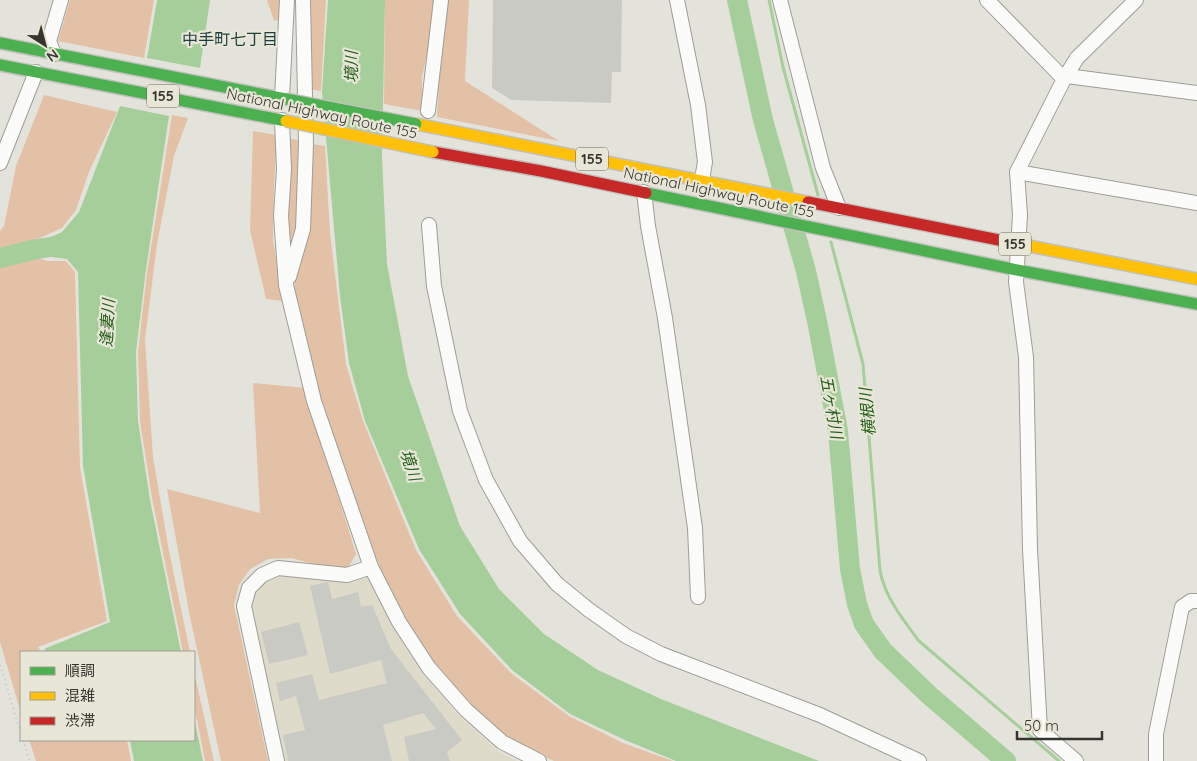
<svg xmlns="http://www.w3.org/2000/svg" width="1197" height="761" viewBox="0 0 1197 761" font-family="Quicksand,'Noto Sans JP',sans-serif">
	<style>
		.built { fill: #dedbcb }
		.green { fill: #e3c1a7 }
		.water { fill: #a6ce9b }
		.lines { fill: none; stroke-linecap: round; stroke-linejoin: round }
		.stream { stroke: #a6ce9b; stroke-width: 3 }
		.river { stroke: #a6ce9b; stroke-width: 20 }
		.building { fill: #cacac4 }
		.street-casing { stroke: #9e9d97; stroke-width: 16 }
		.fast-casing { stroke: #c2c1bd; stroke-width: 14 }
		.slow-casing { stroke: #c2c1bd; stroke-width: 14 }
		.jam-casing { stroke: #c2c1bd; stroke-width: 14 }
		.path { stroke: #c4c3bf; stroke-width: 2; stroke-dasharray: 1 4; stroke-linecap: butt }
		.street { stroke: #fbfbfa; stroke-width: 14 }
		.fast { stroke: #4caf50; stroke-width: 11 }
		.slow { stroke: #ffc107; stroke-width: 11 }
		.jam { stroke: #c62828; stroke-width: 11 }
		.fast-bridge-casing { stroke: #c2c1bd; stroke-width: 14; stroke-linecap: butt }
		.slow-bridge-casing { stroke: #c2c1bd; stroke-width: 14; stroke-linecap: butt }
		.fast-bridge { stroke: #4caf50; stroke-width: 11 }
		.slow-bridge { stroke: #ffc107; stroke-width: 11 }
		.labels { text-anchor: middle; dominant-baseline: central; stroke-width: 4.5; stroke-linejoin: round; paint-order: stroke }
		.shield { fill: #e8e6d7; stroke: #6b6961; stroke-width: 1 }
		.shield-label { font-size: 14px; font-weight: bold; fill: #35342f }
		.street-label { font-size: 15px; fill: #35342f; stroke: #e8e6d7 }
		.neighbourhood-label { font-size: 16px; fill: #1c3e41; stroke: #e8e6d7 }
		.water-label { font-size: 16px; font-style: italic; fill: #255e1b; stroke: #e8e6d7 }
	</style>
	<rect width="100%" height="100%" fill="#e4e3db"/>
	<path class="built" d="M280 575 349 582 369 576 394 627 424 673 457 714 499 752 517 761H285L251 610 255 591 266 580Z"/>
	<path class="green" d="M70 0H154L144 58 58 41Z
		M267 0H280L282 3V19L274 21Z
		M307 0H326L321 91 309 89Z
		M385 0H437L436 14 422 77V111L384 104Z
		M444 0H469L465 81 559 141 437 117Z
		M44 95 117 112 89 172 76 210 62 228 22 246 0 252V231L4 226 16 166Z
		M172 115 188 118 174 156 157 244 145 340 153 457 169 551 190 652H183L152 498 140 421 138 352 147 273Z
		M253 131 277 135 274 184 273 240 283 301 266 299 250 230Z
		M287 138 302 141 299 228 289 258 283 213Z
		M311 144 325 146 330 233 346 364 363 421 416 550 457 616 511 673 569 716 623 743 673 761H554L517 744 482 718 445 679 415 637 393 599 370 543 319 395 296 302 294 275Z
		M29 255 47 261H66L75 272 80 467 107 621 38 647 42 652H21V713L0 642V264Z
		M253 383 305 388 356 554 348 568 321 566 291 558 268 559 250 569 239 585 234 605 268 761H221L189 612 167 489 260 513Z
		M194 671 195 676 214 761H205L194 705Z
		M29 740H127L131 761H36Z"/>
	<path class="water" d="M157 0H210L200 68 147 58Z
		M328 0H385L382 157 387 264 408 376 460 526 499 589 544 634 598 670 661 699 819 761H676L625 740 570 714 512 670 460 614 419 549 365 421 349 363 340 296 322 92Z
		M120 106 169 116 146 269 136 352 138 421 150 500 181 652H47L44 649 110 622 83 466 78 272 67 259 36 255V244L62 232 79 212Z
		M194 717 203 761H134L130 740H194Z"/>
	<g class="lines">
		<path class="stream" d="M769 0 783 67 818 195
			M831 242 863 364 880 571C885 597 903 620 919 641L1059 761"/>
		<path class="river" d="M737 0 763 120 806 271 817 321 838 431 850 569 857 604 864 624 883 651 929 695 1006 761
			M0 258 32 250 62 245"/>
	</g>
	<path class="building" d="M493 0H622L621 72H612L611 103 511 100 492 88Z
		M328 582 332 599 358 592 361 607 372 605 391 649 462 740 447 752 450 761H409L404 737 436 729 423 713 383 725 392 761H288L283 735 305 730 296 696 280 701 276 683 312 674 319 700 387 683 381 660 330 674 310 586Z
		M299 622 308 655 269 664 261 632Z"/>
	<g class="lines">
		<g class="street-casing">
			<path id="street" d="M677 0 698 105 705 162 701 185
				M780 0 823 168 839 208
				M987 0 1064 79
				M54 54 49 41 61 0
				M1067 76 1197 93
				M282 98 287 0
				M428 111 441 0
				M282 120 284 169 281 216 286 285 314 401 371 567 399 622 429 668 466 710 502 742 539 761
				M0 163 36 72
				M1017 172 1197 203
				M644 192 648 226 665 318 695 528 698 597
				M429 225 434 286 460 411 486 480 520 541 557 584 589 610 626 636 661 654 820 715 919 761
				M289 277 303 229 306 144 303 0
				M277 761 244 606 249 588 262 575 278 568 347 575 371 567
				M1076 761 1040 730 1030 549 1026 357 1016 282 1020 215 1017 172 1064 79 1077 58 1136 0
				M1156 761V734L1182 607 1191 601H1197"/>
		</g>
		<g class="fast-casing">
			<path id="fast" d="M0 43 286 99
				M0 65 286 121
				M646 193 1017 270 1197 304"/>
		</g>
		<g class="slow-casing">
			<path id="slow" d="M416 124 808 202
				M1014 243 1197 279"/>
		</g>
		<g class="jam-casing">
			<path id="jam" d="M433 152 541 171 646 193
				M808 202 1014 243"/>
		</g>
		<path class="path" d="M0 665 21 734
			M23 740 30 761"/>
		<use href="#street" class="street"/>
		<use href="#fast" class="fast"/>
		<use href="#slow" class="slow"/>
		<use href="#jam" class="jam"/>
		<g class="fast-bridge-casing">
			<path id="fast-bridge" d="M286 99 416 124"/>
		</g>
		<g class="slow-bridge-casing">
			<path id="slow-bridge" d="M286 121 433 152"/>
		</g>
		<use href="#fast-bridge" class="fast-bridge"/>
		<use href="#slow-bridge" class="slow-bridge"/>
	</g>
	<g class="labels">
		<g class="shield">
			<rect x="147" y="84.5" width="32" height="23" rx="4"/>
			<rect x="576" y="147.5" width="32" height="23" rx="4"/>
			<rect x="999" y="232.5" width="32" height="23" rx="4"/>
		</g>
		<g class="shield-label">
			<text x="163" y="96">155</text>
			<text x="592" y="159">155</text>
			<text x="1015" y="244">155</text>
		</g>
		<g class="street-label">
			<text transform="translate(322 113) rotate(12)">National Highway Route 155</text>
			<text transform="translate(719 192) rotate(12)">National Highway Route 155</text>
		</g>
		<g class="neighbourhood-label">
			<text x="230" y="39">中手町七丁目</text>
		</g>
		<g class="water-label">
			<text transform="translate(351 67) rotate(-90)">境川</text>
			<text transform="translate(107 323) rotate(-87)">逢妻川</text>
			<text transform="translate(832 407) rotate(80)">五ヶ村川</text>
			<text transform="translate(867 412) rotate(-95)">横根川</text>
			<text transform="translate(411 465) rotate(71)">境川</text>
		</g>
	</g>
	<rect x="20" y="651" width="175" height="90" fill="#e8e6d7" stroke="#a09f94"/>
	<rect x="30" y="667" width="25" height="8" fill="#4caf50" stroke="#a09f94"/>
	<text x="65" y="676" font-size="15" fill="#35342f">順調</text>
	<rect x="30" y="692" width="25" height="8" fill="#ffc107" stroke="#a09f94"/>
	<text x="65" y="701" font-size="15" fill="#35342f">混雑</text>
	<rect x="30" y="717" width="25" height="8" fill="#c62828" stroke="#a09f94"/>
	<text x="65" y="726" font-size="15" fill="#35342f">渋滞</text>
	<g transform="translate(45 45) rotate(144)" stroke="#e8e6d7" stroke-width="4" paint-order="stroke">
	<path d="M0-4L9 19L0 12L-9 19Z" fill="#35342f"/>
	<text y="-8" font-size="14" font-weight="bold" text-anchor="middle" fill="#35342f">N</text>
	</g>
	<path d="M1017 731v8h85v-8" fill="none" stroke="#35342f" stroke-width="2.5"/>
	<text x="1024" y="731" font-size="15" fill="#35342f" stroke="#e8e6d7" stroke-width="4" paint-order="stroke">50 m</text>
</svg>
